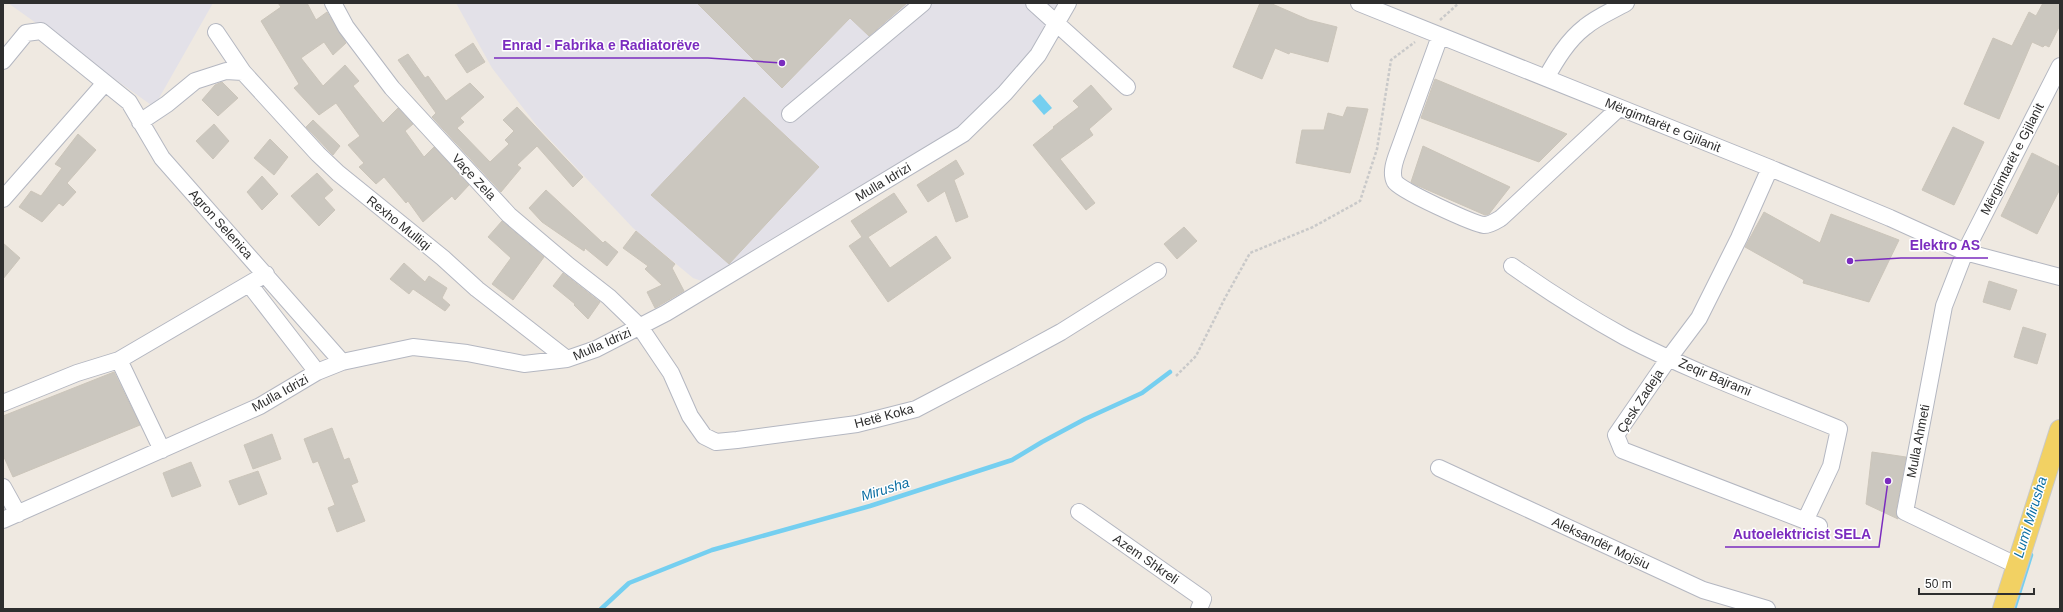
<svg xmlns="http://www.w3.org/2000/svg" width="2063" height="612" viewBox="0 0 2063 612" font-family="Helvetica,sans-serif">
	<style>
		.industrial { fill: #e3e1e8 }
		.water { fill: #75cff0 }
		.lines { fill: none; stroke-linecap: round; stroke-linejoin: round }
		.stream { stroke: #75cff0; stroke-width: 4.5 }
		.building { fill: #cbc7bf; stroke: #cbc5ba }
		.minor-casing { stroke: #b4b7c1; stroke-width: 18 }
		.major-casing { stroke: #c9c9c9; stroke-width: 22 }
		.path { stroke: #c9c9c9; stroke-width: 2.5; stroke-dasharray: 3 2; stroke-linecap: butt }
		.minor { stroke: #fff; stroke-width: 16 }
		.major { stroke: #f2d163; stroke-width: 20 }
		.labels { text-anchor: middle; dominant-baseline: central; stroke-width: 3; stroke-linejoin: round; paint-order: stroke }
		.street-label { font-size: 13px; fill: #2e2e2e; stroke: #fff }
		.water-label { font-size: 14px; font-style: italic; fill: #0d6fa3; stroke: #fff }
		.leader { fill: none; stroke: #7b2cbf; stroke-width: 1.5 }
		.callout-dot { fill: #7b2cbf; stroke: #fff; stroke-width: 1.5 }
		.callout-label { font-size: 14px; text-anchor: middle; font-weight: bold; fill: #7b2cbf; stroke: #fff; stroke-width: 3; stroke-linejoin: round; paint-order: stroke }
	</style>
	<rect width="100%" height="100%" fill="#efe9e1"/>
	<path class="industrial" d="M8 3H213L154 107Z
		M456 3H1068L1056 23 963 134 713 285 693 278 633 228 537 126 492 68Z"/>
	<path class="water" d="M1040 94 1052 108 1044 115 1032 101Z"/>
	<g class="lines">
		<path class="stream" d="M601 609 629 583 712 550 870 506 1012 460 1042 442 1085 419 1142 393 1170 372
			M2014 609 2031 555"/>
	</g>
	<path class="building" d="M278 3H307L316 20 327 12 346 43 333 55 324 42 301 58 323 86 345 65 359 81 353 86 383 123 398 108 413 124 405 131 424 157 434 147 469 185 455 200 452 196 423 222 408 201 406 203 384 177 376 184 359 167 364 163 348 145 360 136 336 103 319 115 294 88 299 84 261 21 281 7Z
		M697 3H907L869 36 850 18 782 88Z
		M1260 3H1270L1309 20 1337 27 1328 62 1290 52 1289 54 1275 48 1262 79 1233 67Z
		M2043 3H2060V25L2049 47 2045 45 2043 47 2032 42 1999 119 1964 104 1993 38 2012 46 2029 12 2036 16Z
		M473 43 485 62 467 73 455 55Z
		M408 54 425 78 428 76 446 101 470 83 484 97 460 118 464 122 457 128 490 162 509 144 505 140 514 131 503 120 517 107 583 177 573 187 537 146 517 165 521 168 501 192 432 117 436 113 398 60Z
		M1435 79 1567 134 1539 162 1421 118Z
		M222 82 238 98 218 116 202 100 215 85Z
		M1091 85 1112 109 1089 129 1093 135 1060 159 1095 203 1086 210 1033 145 1054 128 1053 127 1079 107 1073 101Z
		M744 97 819 167 729 264 651 195Z
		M1347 107 1368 109 1350 173 1296 163 1302 130H1324L1328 113 1343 117Z
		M313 120 340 146 333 155 306 127Z
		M214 124 229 141 213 159 196 141Z
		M1953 127 1984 142 1954 205 1922 190Z
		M78 134 96 150 67 183 76 192 63 206 59 203 42 222 19 207 31 191 41 196 62 168 55 164Z
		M270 139 288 157 274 175 254 158Z
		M1423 146 1510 187 1489 214 1485 215 1414 184 1411 182Z
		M2032 153 2060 167V189L2037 234 2001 216Z
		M956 160 964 174 954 180 968 217 956 222 945 191 928 202 917 185Z
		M317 173 333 190 324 198 335 210 319 226 291 196Z
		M262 176 278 194 262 210 247 192Z
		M546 190 603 243 605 241 618 252 607 266 585 248 584 251 542 222 529 208Z
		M894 193 907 212 868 237 890 268 936 236 951 258 888 302 849 246 862 237 851 221Z
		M1764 212 1820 243 1831 214 1899 240 1869 302 1803 283 1804 280 1745 247Z
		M502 221 544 257 513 300 492 284 511 258 488 237Z
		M1184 227 1197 241 1177 259 1164 244Z
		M636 231 675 264 672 268 684 291 655 308 647 292 662 285 645 269 648 266 623 248Z
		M3 243 20 258 3 279Z
		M404 263 425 282 429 276 447 288 442 298 450 305 445 311 413 289 409 294 390 279Z
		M563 273 600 302 588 319 574 305 575 304 553 286Z
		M1989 281 2017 290 2010 310 1983 302Z
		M2023 327 2046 334 2037 364 2014 357Z
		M114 372 140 425 13 477 3 455V416Z
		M332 428 344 460 349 458 358 482 351 485 365 521 337 532 328 508 335 505 318 461 313 463 304 439Z
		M272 434 281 459 253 469 244 445Z
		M1872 452 1906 457 1896 510 1898 519 1866 504Z
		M191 462 201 486 172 497 163 473Z
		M258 471 267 494 239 505 229 481Z"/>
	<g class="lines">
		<g class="minor-casing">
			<path id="minor" d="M333 3 346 27 392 88 509 215 568 265 609 297 640 327 671 373 690 416 704 436 716 442 737 440 857 424 916 409 1015 357 1061 332 1158 271
				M1034 3 1127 87
				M1359 3 1770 168 1890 218 1965 252 2060 277
				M216 32 243 72
				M1440 36 1398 152C1395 160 1390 173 1395 182 1399 190 1474 224 1484 225 1490 225 1496 221 1501 218L1619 108
				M3 61 26 33 41 31 129 102 162 158 342 362
				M1546 78C1556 60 1568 40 1585 27 1597 17 1612 11 1626 3
				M790 114 923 3
				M140 122 167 104 195 81 226 71 243 72 318 154 338 173 443 258 477 289 567 359
				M1770 168 1739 238 1699 318 1669 358 1616 435 1622 450 1819 526
				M3 199 105 83
				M1512 266C1549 292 1585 315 1625 337 1692 372 1769 400 1839 429L1831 466 1805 521
				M249 284 317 372
				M119 360 266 274
				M3 403 77 373 119 360 162 450
				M1439 468 1703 590 1767 609
				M3 487 18 514
				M1079 512 1203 599 1199 609
				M3 520 260 406 317 372 342 362 413 347 467 353 524 364 567 359 596 349 666 313 963 134 1005 93 1038 55 1068 3
				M2016 565 1905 512 1944 306 1965 252 2060 66"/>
		</g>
		<g class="major-casing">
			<path id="major" d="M2003 609 2060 430"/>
		</g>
		<path class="path" d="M1440 20 1459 3
			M1176 376 1196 356 1225 298 1250 253 1313 227 1360 201 1377 149 1391 60 1415 42"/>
		<use href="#minor" class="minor"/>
		<use href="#major" class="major"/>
	</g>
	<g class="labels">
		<g class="street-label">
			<text transform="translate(1663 125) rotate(22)">Mërgimtarët e Gjilanit</text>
			<text transform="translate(2012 159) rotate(-63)">Mërgimtarët e Gjilanit</text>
			<text transform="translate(474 177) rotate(47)">Vaçe Zela</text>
			<text transform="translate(883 182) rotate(-31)">Mulla Idrizi</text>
			<text transform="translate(399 223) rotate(39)">Rexho Mulliqi</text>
			<text transform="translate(221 224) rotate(48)">Agron Selenica</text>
			<text transform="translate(602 344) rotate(-24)">Mulla Idrizi</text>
			<text transform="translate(1715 377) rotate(23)">Zeqir Bajrami</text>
			<text transform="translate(280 393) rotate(-29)">Mulla Idrizi</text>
			<text transform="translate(1640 401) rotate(-57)">Çesk Zadeja</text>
			<text transform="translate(884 416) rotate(-15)">Hetë Koka</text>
			<text transform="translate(1918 441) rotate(-79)">Mulla Ahmeti</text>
			<text transform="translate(1601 543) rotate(25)">Aleksandër Mojsiu</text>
			<text transform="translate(1146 559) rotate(35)">Azem Shkreli</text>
		</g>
		<g class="water-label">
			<text transform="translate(885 489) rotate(-17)">Mirusha</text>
			<text transform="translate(2030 517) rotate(-73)">Lumi Mirusha</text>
		</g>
	</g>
	<path class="leader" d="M782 63L708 58H494M1850 261L1901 258H1988M1888 481L1879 547H1725"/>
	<g class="callout-dot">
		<circle cx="782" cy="63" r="4"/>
		<circle cx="1850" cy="261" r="4"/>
		<circle cx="1888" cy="481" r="4"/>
	</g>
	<g class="callout-label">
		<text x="601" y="50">Enrad - Fabrika e Radiatorëve</text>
		<text x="1945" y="250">Elektro AS</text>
		<text x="1802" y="539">Autoelektricist SELA</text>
	</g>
	<rect width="2063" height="612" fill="none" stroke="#2e2e2e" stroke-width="8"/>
	<path d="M1919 588v6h115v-6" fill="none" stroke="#2e2e2e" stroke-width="2"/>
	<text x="1925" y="588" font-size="12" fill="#2e2e2e" stroke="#ffffff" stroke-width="3" paint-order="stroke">50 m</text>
</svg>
